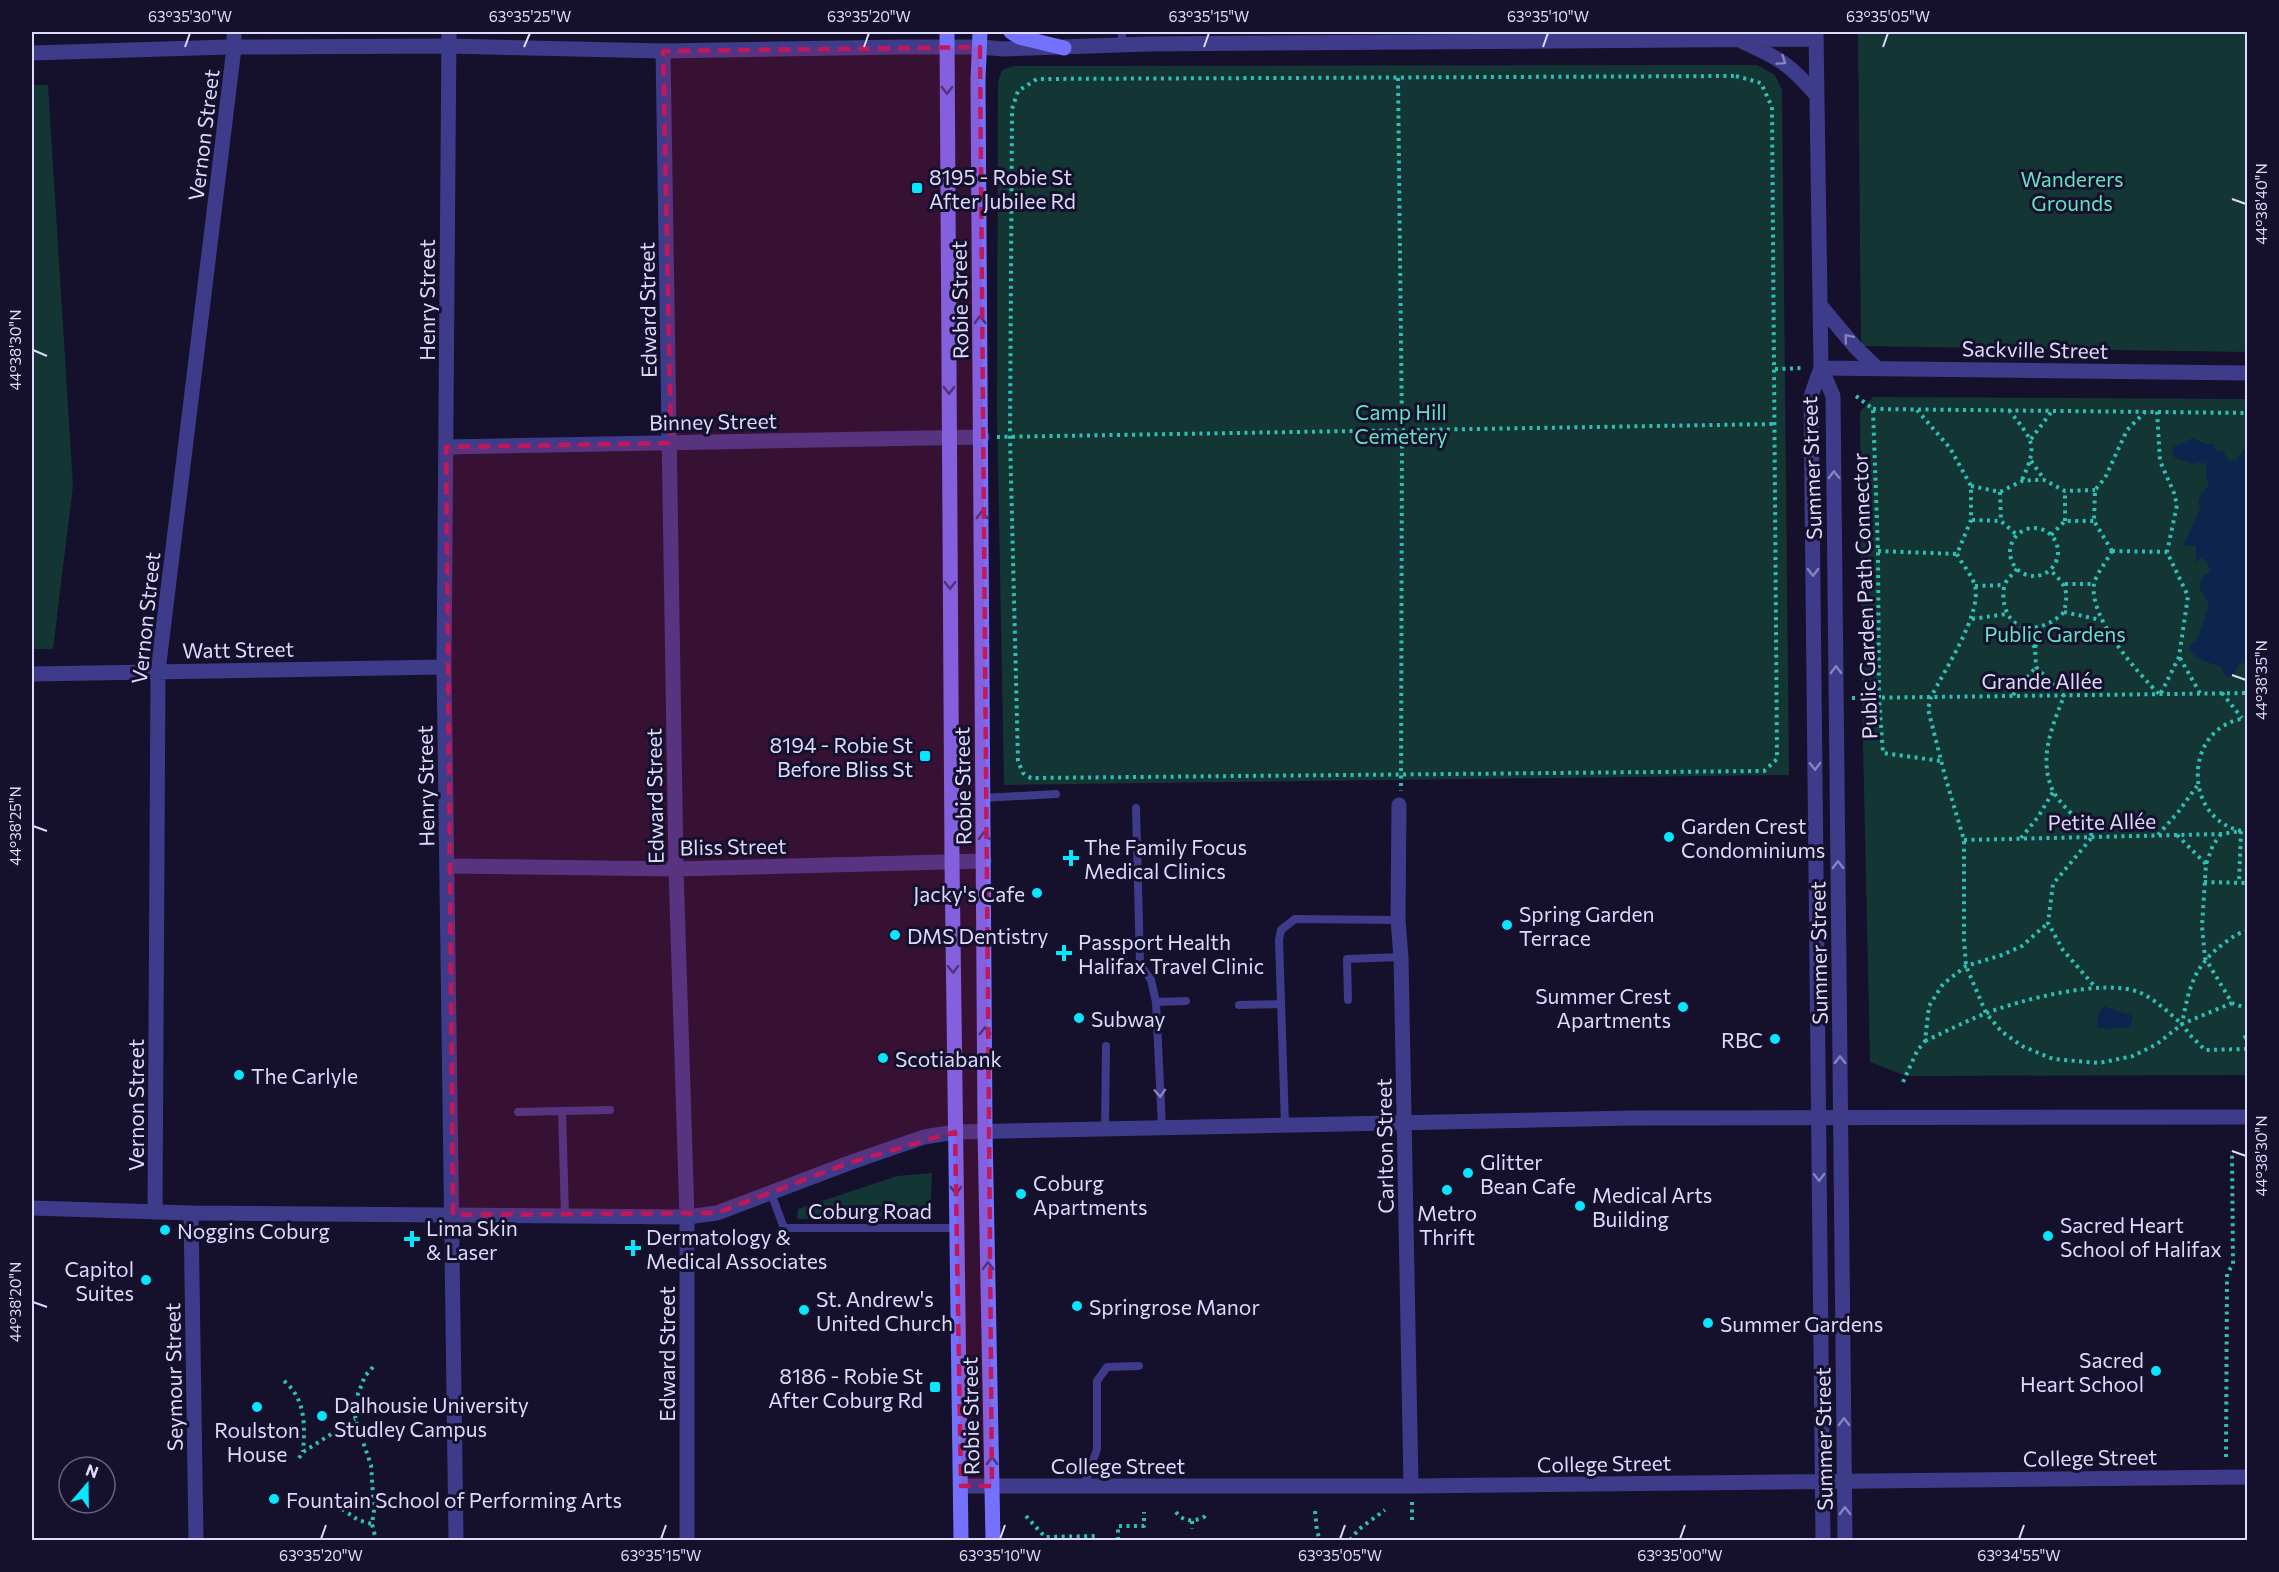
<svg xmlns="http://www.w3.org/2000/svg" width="2279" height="1572" viewBox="0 0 2279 1572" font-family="Commissioner,sans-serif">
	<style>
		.green { fill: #133534 }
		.water { fill: #0c244e }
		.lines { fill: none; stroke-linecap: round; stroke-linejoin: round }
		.path { stroke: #2ebfb6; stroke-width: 4; stroke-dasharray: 3 4.5; stroke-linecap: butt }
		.service { stroke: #3e3b8a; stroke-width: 8 }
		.minor { stroke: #3e3b8a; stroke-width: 15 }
		.tertiary { stroke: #3e3b8a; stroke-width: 15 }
		.secondary { stroke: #7571ff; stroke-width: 15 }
		.oneway { stroke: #8683bf }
		.oneway2 { stroke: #3b3780 }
		.marked { fill: #c2185b; fill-opacity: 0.2; stroke: #c2185b; stroke-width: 4.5; stroke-dasharray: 12 8; stroke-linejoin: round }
		.ticks { fill: none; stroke: #dedaff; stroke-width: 2 }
		.poi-dot { fill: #06e6ff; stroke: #15102b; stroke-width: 2 }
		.labels { text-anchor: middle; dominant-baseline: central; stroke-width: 6; stroke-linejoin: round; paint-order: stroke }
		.street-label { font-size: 21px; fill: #dedaff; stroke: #15102b }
		.poi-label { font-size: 21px; fill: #dedaff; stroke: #15102b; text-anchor: start }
		.park-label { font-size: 21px; fill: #62e3c3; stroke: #15102b }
		.neatline { fill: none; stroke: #dedaff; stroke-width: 2 }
		.ticks-label { font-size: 15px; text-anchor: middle; fill: #dedaff }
	</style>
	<rect width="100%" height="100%" fill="#15102b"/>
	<path class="green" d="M1858 32H2247V352L1861 346Z
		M1757 65 1775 75 1782 90 1789 775 1004 785 997 413 998 82 1002 70 1013 66Z
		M32 85H48L73 486 53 649H32Z
		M1873 397 2247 399V1075L1906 1076 1870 1062 1862 698 1860 412Z
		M932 1173 930 1216 797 1219 798 1209 897 1176Z"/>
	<path class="water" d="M2193 438 2205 444H2213L2217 451H2223L2229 461 2237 460 2247 446V661L2238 665 2233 676 2230 677 2225 675 2221 667 2197 658 2189 650 2190 645 2197 640 2209 604 2199 587 2203 576 2208 574 2211 569 2202 557 2196 563V545L2183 546 2201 507 2198 503C2199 494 2206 491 2209 483L2206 476V464L2198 462 2195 464 2175 458 2172 451 2175 446Z
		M2104 1006C2114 1011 2123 1012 2133 1016L2130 1028C2117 1027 2110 1031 2097 1027L2098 1014Z"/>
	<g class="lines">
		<path class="path" d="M1736 76 1761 83 1772 107 1777 759 1764 771 1031 778 1023 773 1018 761 1010 437 1012 109 1018 91 1037 79Z
			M1398 78 1402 430 1401 791
			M1775 369 1804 368
			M1856 396 1873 409 1878 551 1879 698 1883 753 1941 761
			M1873 409 2248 413
			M1917 410 1950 448 1971 486V520L1957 554
			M2009 410C2032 440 2039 443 2022 480
			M997 437 1775 424
			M2031 439 2052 411
			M2031 461 2044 479
			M1971 486 2000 492 2022 481 2032 480H2044L2065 491 2095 490
			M2000 492 2001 521
			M1972 520 2001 521 2017 535
			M2065 521V491
			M2010 552a24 24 0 1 1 48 0a24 24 0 1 1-48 0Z
			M2051 535 2065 521H2094
			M1878 551 1957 554
			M2112 551C2107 561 2096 574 2094 584 2089 619 2137 672 2160 695L2179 657 2188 596 2167 552 2177 505 2174 493 2160 461 2157 411
			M2112 551 2094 521 2095 490 2105 478 2127 430 2145 412
			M2112 551 2167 552
			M1957 554C1962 564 1972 575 1975 586 1982 614 1944 671 1931 697L1928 709 1945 776 1964 840V939L1966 966 1986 1013 2001 1031 2022 1046 2053 1059 2099 1063 2133 1056 2157 1044 2182 1024 2232 1003
			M2017 569C2013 574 2007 579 2005 584 2003 589 2003 598 2004 603 2011 637 2044 632 2064 612 2069 590 2066 585 2050 570
			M2065 584H2094
			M1975 586 2004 585
			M2064 612 2101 620
			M1972 619 2006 614
			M2021 626 2035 648 2036 667 2064 696C2052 727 2038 758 2053 791 2059 803 2083 825 2093 836L2053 884 2048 923 2063 950 2096 988
			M2035 647 2045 627
			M2180 658 2201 695
			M2222 693 2242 718
			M2013 695 2036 667
			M1852 698 2248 693
			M2248 718C2181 724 2181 825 2248 832
			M2221 834 2213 845 2206 864 2202 926 2205 958 2232 1003 2248 1009
			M2158 835 2179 811 2197 786
			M2177 835 2206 864
			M2021 838 2038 817 2053 792
			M1964 840 2222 834 2241 831 2239 883
			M2204 882 2248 883
			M2248 931C2237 933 2231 938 2223 944 2193 967 2189 988 2182 1024L2189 1034 2205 1050 2248 1049
			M2248 1029 2245 1036 2248 1043
			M1925 1041C1945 1032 1964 1022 1984 1014 2019 1000 2107 977 2141 993 2156 1000 2170 1014 2182 1024
			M1903 1082 1917 1051 1925 1041 1929 1006 1943 984 1966 966 2002 955 2022 946 2048 923
			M373 1367 365 1376 358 1394 355 1419 371 1465 374 1510 372 1524 376 1540
			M284 1381C306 1399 305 1426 303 1452
			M2226 1457 2227 1274 2233 1264 2232 1151
			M299 1458 303 1452 355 1419
			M1412 1502V1521
			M342 1509 358 1520 372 1524
			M1315 1511 1317 1531 1320 1540
			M1176 1512C1183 1522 1194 1522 1204 1517L1207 1512
			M1026 1516 1045 1537 1097 1536V1540
			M1192 1521V1529
			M1118 1540V1526H1144V1512
			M1350 1540 1359 1529 1385 1510"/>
		<path class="service" d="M1122 45V32
			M983 798 1056 794
			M1136 808 1140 964 1151 980 1156 1002 1186 1001
			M1348 1000 1347 959 1401 957
			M1156 1002 1162 1127
			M1239 1005 1280 1004
			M562 1111 565 1216
			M518 1112 610 1110
			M1285 1125 1279 940 1281 930 1295 919 1398 920
			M1105 1129 1106 1046
			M771 1193 784 1228H957
			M1084 1486 1097 1449V1381L1107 1367 1139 1366"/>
		<path class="minor" d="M449 32 444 667 456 1540
			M663 51 676 869 687 1217V1540
			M1821 368 1833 396 1845 1540
			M1821 368 1811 396 1823 1540
			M446 447 982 437
			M32 674 444 667
			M1399 805 1398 920 1401 957 1411 1486
			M447 866 676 869 984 861
			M155 1212 158 671 234 48V32
			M191 1213 196 1540
			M961 1486H1411L2248 1477"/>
		<path class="tertiary" d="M1816 32 1821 368 2248 373
			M1743 42C1779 58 1791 65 1817 96
			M32 53 229 47 448 46 663 51 901 47H980L1004 49 1148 44 1816 39
			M1820 305 1856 348 1877 368
			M32 1208 191 1213 687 1217 717 1213 849 1163 924 1137 955 1132 1631 1118 2248 1117"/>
		<path class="secondary" d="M947 32 952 861 961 1540
			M980 32 978 80 985 1131 993 1540
			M1011 32 1019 37 1064 48"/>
	</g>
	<defs><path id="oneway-chevron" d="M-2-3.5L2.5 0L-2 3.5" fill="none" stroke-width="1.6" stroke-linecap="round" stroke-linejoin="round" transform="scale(1.5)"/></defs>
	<g class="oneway">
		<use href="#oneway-chevron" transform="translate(1782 61) rotate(34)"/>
		<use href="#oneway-chevron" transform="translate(1848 338) rotate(-130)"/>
		<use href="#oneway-chevron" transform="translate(1834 475) rotate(-91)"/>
		<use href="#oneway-chevron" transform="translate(1813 572) rotate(89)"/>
		<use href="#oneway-chevron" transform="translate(1836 670) rotate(-91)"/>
		<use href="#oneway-chevron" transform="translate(1815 766) rotate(89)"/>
		<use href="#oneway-chevron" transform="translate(1838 865) rotate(-91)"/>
		<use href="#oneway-chevron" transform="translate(1840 1060) rotate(-91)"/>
		<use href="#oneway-chevron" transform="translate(1160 1093) rotate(87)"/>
		<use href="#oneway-chevron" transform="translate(1819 1177) rotate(89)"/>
		<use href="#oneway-chevron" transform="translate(1844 1422) rotate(-91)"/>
		<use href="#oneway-chevron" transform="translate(1845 1511) rotate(-91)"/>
	</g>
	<g class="oneway2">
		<use href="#oneway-chevron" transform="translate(947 90) rotate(90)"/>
		<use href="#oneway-chevron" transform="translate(980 320) rotate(-91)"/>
		<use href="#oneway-chevron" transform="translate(949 390) rotate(90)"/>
		<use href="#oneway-chevron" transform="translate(982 515) rotate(-90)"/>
		<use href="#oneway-chevron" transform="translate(950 585) rotate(90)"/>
		<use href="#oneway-chevron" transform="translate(984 836) rotate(-91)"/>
		<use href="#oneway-chevron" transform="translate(953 969) rotate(89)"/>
		<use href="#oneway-chevron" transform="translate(985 1031) rotate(-90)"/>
		<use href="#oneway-chevron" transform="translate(956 1190) rotate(89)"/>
		<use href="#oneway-chevron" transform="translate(988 1266) rotate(-91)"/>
		<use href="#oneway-chevron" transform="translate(992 1461) rotate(-91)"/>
	</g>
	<path class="marked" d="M980 47 992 1486H961L955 1132 849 1163 717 1213 453 1215 446 447 671 443 663 51Z"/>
	<path class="ticks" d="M185 47 190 33M524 47 530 33M864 47 869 33M1204 47 1209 33M1543 47 1548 33M1883 47 1888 33M2232 199 2246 204M33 350 47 356M2232 675 2246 680M33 826 47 831M2232 1151 2246 1156M33 1302 47 1307M321 1539 326 1525M661 1539 666 1525M1000 1539 1005 1525M1340 1539 1345 1525M1680 1539 1685 1525M2019 1539 2024 1525"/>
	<g class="poi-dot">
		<rect x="911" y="182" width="12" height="12" rx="3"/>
		<rect x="919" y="750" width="12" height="12" rx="3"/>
		<circle cx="1669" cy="837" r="6"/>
		<path d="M1068 849h6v6h6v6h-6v6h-6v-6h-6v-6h6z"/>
		<circle cx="1037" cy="893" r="6"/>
		<circle cx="1507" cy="925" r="6"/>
		<circle cx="895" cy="935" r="6"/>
		<path d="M1061 944h6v6h6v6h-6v6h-6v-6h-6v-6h6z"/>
		<circle cx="1683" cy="1007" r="6"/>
		<circle cx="1079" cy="1018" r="6"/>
		<circle cx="1775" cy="1039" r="6"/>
		<circle cx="883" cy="1058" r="6"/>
		<circle cx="239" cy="1075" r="6"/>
		<circle cx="1468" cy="1173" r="6"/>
		<circle cx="1447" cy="1190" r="6"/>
		<circle cx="1021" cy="1194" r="6"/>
		<circle cx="1580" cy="1206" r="6"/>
		<circle cx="165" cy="1230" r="6"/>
		<circle cx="2048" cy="1236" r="6"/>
		<path d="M409 1230h6v6h6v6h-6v6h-6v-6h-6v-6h6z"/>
		<path d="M630 1239h6v6h6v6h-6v6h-6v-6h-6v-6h6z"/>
		<circle cx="146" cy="1280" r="6"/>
		<circle cx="1077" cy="1306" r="6"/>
		<circle cx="804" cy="1310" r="6"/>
		<circle cx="1708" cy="1323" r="6"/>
		<circle cx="2156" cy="1371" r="6"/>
		<rect x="929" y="1381" width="12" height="12" rx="3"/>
		<circle cx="257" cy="1407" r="6"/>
		<circle cx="322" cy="1416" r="6"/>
		<circle cx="274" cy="1499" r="6"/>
	</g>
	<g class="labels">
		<g class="street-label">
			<text transform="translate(203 135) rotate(-83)">Vernon Street</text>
			<text transform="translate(426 300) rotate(-90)">Henry Street</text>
			<text transform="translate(959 300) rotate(-91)">Robie Street</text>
			<text transform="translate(647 310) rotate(-91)">Edward Street</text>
			<text transform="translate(2035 349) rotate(1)">Sackville Street</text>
			<text transform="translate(713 421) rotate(-1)">Binney Street</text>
			<text transform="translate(1811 468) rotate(-92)">Summer Street</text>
			<text transform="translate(1864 596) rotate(-92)">Public Garden Path Connector</text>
			<text transform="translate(145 618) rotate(-84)">Vernon Street</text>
			<text transform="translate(238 649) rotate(-1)">Watt Street</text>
			<text x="2042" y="680">Grande Allée</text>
			<text transform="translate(425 786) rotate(-91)">Henry Street</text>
			<text transform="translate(962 786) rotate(-91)">Robie Street</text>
			<text transform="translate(654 796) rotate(-91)">Edward Street</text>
			<text transform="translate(2102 821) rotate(-1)">Petite Allée</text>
			<text transform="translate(733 846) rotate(-1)">Bliss Street</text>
			<text transform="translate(1818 953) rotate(-91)">Summer Street</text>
			<text transform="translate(135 1105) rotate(-90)">Vernon Street</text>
			<text transform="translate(1384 1146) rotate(-91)">Carlton Street</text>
			<text x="870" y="1210">Coburg Road</text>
			<text transform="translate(666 1354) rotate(-90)">Edward Street</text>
			<text transform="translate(173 1377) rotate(-91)">Seymour Street</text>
			<text transform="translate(970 1416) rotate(-91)">Robie Street</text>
			<text transform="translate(1823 1439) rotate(-91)">Summer Street</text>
			<text transform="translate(2090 1457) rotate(-1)">College Street</text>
			<text transform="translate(1604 1463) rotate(-1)">College Street</text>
			<text x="1118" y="1465">College Street</text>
		</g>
		<g class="poi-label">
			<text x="929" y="176">8195 - Robie St<tspan x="929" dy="24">After Jubilee Rd</tspan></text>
			<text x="913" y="744" text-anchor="end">8194 - Robie St<tspan x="913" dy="24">Before Bliss St</tspan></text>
			<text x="1681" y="825">Garden Crest<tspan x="1681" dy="24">Condominiums</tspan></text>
			<text x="1084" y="846">The Family Focus<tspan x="1084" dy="24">Medical Clinics</tspan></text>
			<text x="1025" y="893" text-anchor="end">Jacky's Cafe</text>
			<text x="1519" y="913">Spring Garden<tspan x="1519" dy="24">Terrace</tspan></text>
			<text x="907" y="935">DMS Dentistry</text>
			<text x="1078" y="941">Passport Health<tspan x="1078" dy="24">Halifax Travel Clinic</tspan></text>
			<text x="1671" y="995" text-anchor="end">Summer Crest<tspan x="1671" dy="24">Apartments</tspan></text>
			<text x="1091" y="1018">Subway</text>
			<text x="1763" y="1039" text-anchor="end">RBC</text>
			<text x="895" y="1058">Scotiabank</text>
			<text x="251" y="1075">The Carlyle</text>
			<text x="1480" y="1161">Glitter<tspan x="1480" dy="24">Bean Cafe</tspan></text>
			<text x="1033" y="1182">Coburg<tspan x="1033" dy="24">Apartments</tspan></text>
			<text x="1592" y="1194">Medical Arts<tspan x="1592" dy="24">Building</tspan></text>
			<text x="1447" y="1212" text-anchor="middle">Metro<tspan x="1447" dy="24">Thrift</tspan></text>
			<text x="2060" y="1224">Sacred Heart<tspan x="2060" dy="24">School of Halifax</tspan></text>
			<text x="426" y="1227">Lima Skin<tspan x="426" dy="24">&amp; Laser</tspan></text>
			<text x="177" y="1230">Noggins Coburg</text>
			<text x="646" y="1236">Dermatology &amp;<tspan x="646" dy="24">Medical Associates</tspan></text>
			<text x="134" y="1268" text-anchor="end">Capitol<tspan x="134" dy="24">Suites</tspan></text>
			<text x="816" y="1298">St. Andrew's<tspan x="816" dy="24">United Church</tspan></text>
			<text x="1089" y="1306">Springrose Manor</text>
			<text x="1720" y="1323">Summer Gardens</text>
			<text x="2144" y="1359" text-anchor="end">Sacred<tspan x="2144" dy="24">Heart School</tspan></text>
			<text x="923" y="1375" text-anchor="end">8186 - Robie St<tspan x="923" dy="24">After Coburg Rd</tspan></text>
			<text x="334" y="1404">Dalhousie University<tspan x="334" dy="24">Studley Campus</tspan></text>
			<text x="257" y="1429" text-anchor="middle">Roulston<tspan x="257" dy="24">House</tspan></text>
			<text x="286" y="1499">Fountain School of Performing Arts</text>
		</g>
		<g class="park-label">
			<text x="2072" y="178">Wanderers<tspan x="2072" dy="24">Grounds</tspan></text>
			<text x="1401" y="411">Camp Hill<tspan x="1401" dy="24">Cemetery</tspan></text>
			<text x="2055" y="633">Public Gardens</text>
		</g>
	</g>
	<rect width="2279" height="1572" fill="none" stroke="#15102b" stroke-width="66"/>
	<g transform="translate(87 1485) rotate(20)"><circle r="28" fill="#15102b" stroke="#656180" stroke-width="1.5"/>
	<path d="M0-4.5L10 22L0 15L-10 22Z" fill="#06e6ff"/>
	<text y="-9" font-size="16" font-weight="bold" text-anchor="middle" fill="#dedaff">N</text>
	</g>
	<rect x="33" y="33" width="2213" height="1506" class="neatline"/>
	<g class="ticks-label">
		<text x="190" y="22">63°35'30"W</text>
		<text x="530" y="22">63°35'25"W</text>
		<text x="869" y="22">63°35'20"W</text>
		<text x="1209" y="22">63°35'15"W</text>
		<text x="1548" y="22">63°35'10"W</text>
		<text x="1888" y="22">63°35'05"W</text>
		<text transform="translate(2262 204) rotate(-90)" y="5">44°38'40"N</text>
		<text transform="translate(16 350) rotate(-90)" y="5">44°38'30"N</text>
		<text transform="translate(2262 680) rotate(-90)" y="5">44°38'35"N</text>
		<text transform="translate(16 826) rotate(-90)" y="5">44°38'25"N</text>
		<text transform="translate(2262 1156) rotate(-90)" y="5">44°38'30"N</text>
		<text transform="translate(16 1302) rotate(-90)" y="5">44°38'20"N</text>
		<text x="321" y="1561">63°35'20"W</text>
		<text x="661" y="1561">63°35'15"W</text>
		<text x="1000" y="1561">63°35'10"W</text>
		<text x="1340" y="1561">63°35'05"W</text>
		<text x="1680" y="1561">63°35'00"W</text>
		<text x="2019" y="1561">63°34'55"W</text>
	</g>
</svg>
